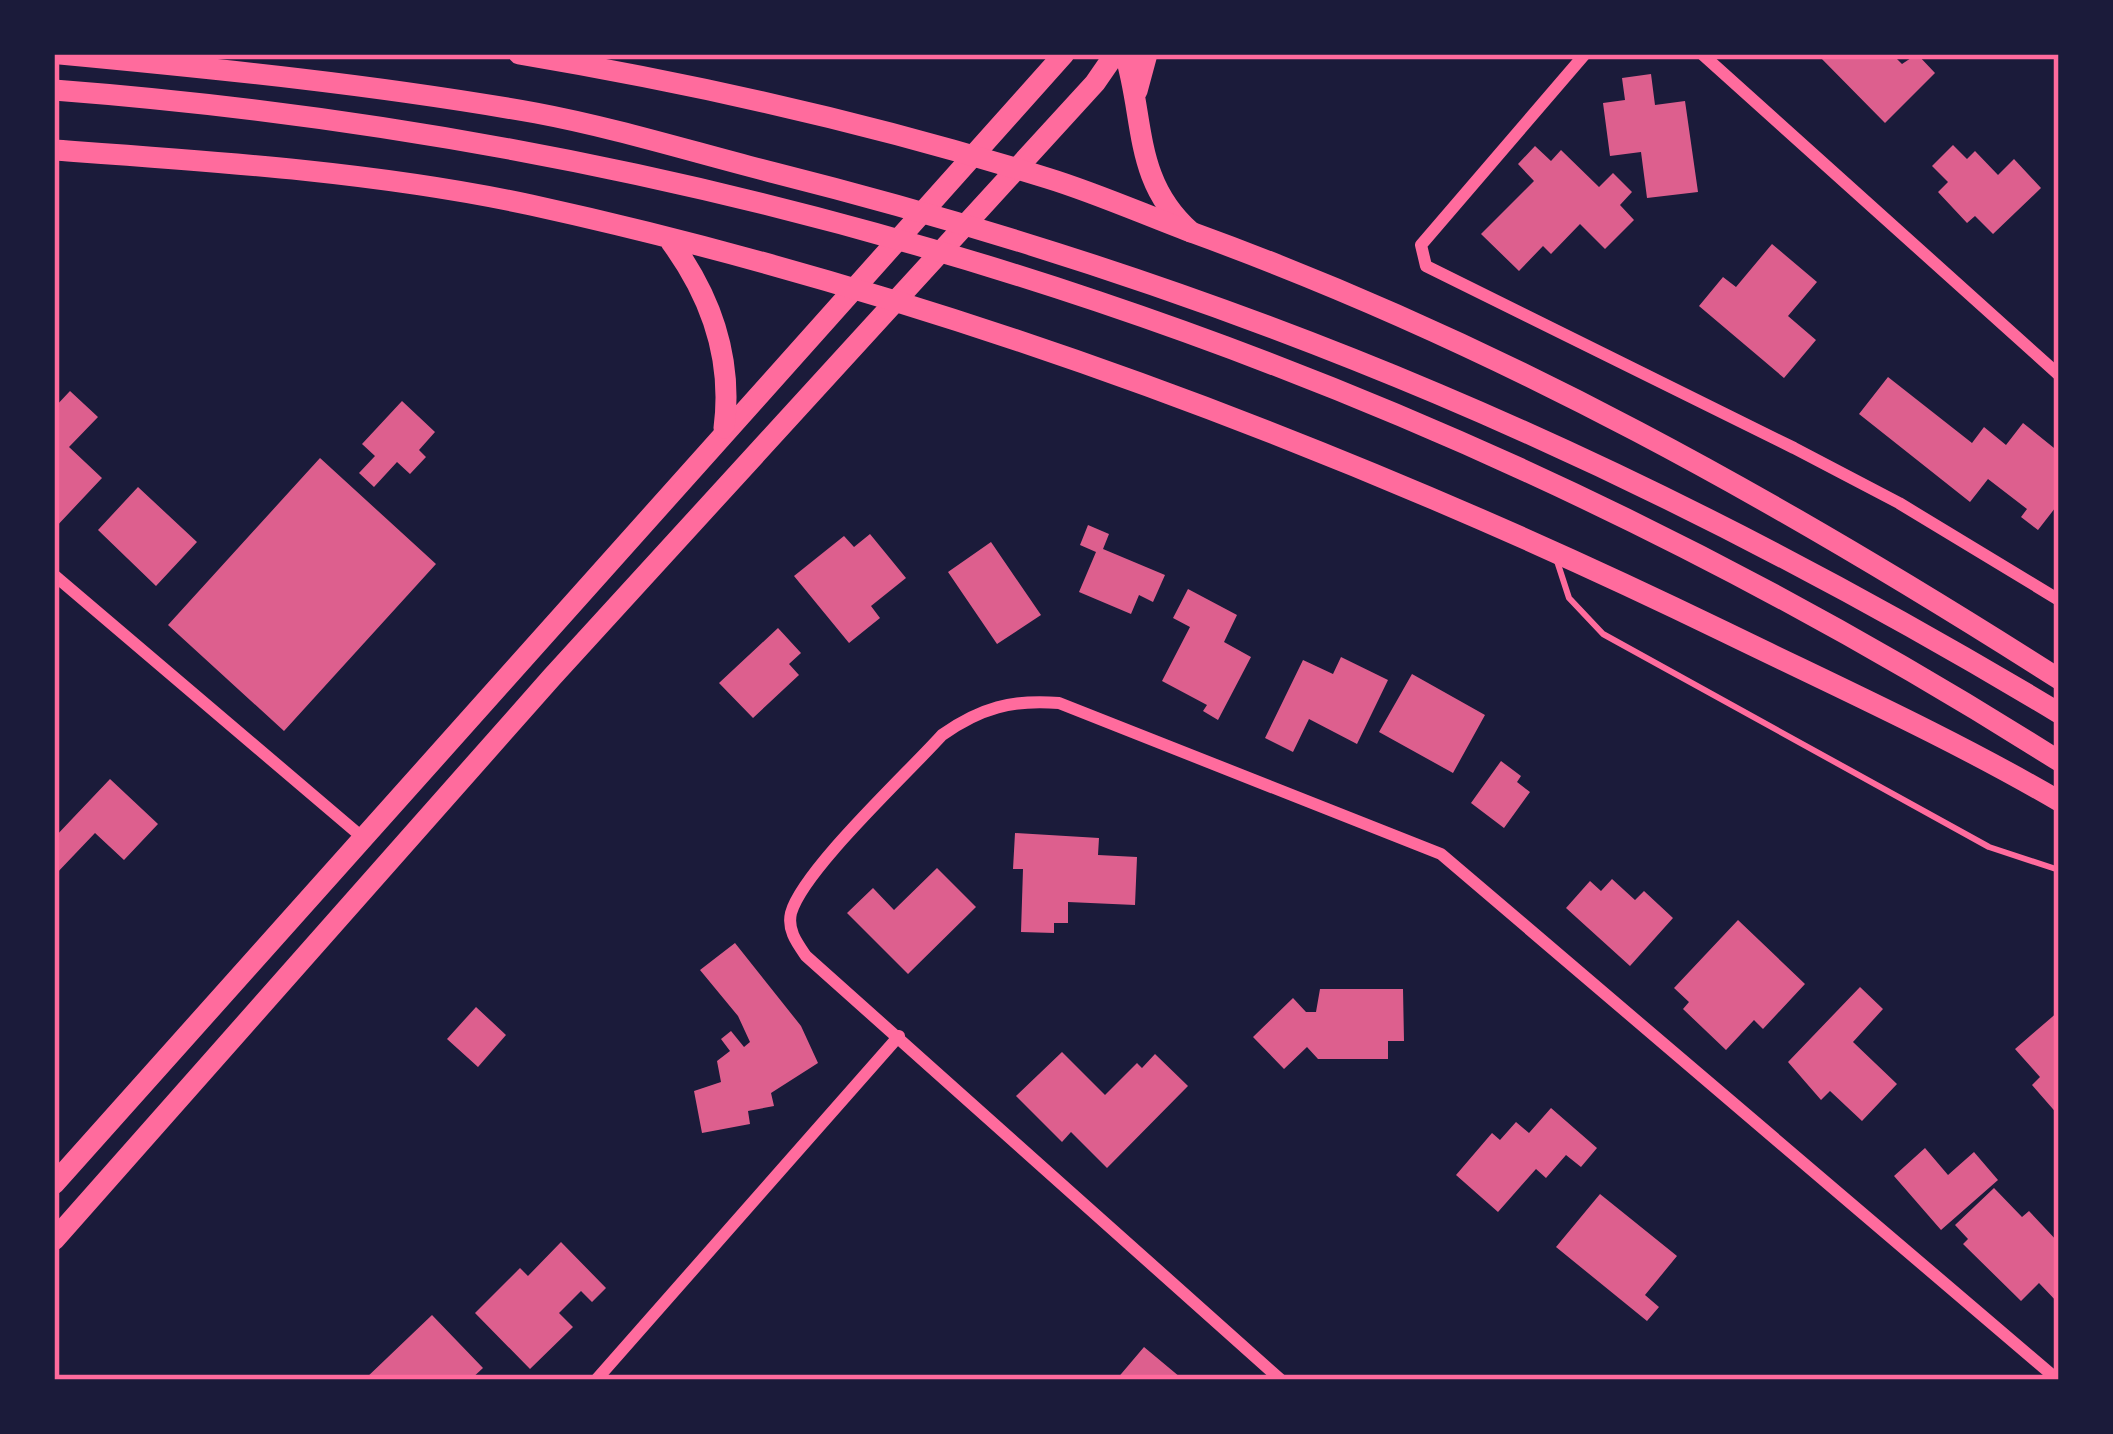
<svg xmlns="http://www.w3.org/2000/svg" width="2113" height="1434" viewBox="0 0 2113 1434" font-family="Raleway,sans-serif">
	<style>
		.building { fill: #dd5f8e }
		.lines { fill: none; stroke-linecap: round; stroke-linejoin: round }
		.service { stroke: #ff6b9d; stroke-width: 6 }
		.minor { stroke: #ff6b9d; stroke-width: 12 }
		.primary { stroke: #ff6b9d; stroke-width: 21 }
		.trunk { stroke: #ff6b9d; stroke-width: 21 }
		.neatline { fill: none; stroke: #ff6b9d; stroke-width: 4.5 }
	</style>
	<rect width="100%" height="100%" fill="#1b1b3a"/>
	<path class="building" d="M1817 54H1892L1902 64 1917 54 1935 73 1885 123Z
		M1651 74 1655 105 1685 101 1698 192 1647 198 1641 152 1610 156 1603 103 1625 100 1622 78Z
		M1953 145 1967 159 1975 151 1998 175 2014 159 2041 188 1993 234 1975 216 1967 223 1938 192 1948 182 1932 166Z
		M1535 146 1551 161 1561 150 1599 187 1613 173 1632 192 1620 205 1634 220 1605 249 1580 224 1551 254 1543 246 1519 271 1481 234 1534 181 1518 164Z
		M1772 244 1817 282 1788 316 1816 340 1784 378 1699 306 1723 277 1736 287Z
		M1888 377 1972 443 1984 427 2006 445 2023 423 2059 452V503L2038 530 2021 517 2027 509 1988 479 1970 502 1859 414Z
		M70 391 98 417 69 447 102 478 54 529V408Z
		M402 401 435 432 419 450 426 457 410 474 397 462 374 487 359 473 375 456 362 444Z
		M320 458 436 564 284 731 168 625Z
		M138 487 197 542 156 586 98 530Z
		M1088 525 1109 534 1103 549 1165 575 1153 602 1139 595 1131 614 1079 592 1096 552 1080 545Z
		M870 534 906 578 871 606 880 618 849 643 794 576 844 536 854 547Z
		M991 542 1041 615 997 644 948 572Z
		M1188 589 1237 615 1224 642 1251 657 1218 720 1203 711 1207 705 1162 681 1190 627 1173 618Z
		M778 628 801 653 789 664 799 675 753 718 719 683Z
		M1341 657 1388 680 1357 744 1309 719 1293 752 1265 738 1303 660 1333 674Z
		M1412 674 1485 715 1453 773 1379 732Z
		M1501 761 1521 776 1517 782 1530 792 1504 828 1471 803Z
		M110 779 158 824 124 860 95 833 54 876V838Z
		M1015 833 1099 838 1098 855 1137 857 1135 905 1068 902V923H1054V933L1021 932 1023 869H1013Z
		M937 868 976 907 908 974 847 913 873 888 894 910Z
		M1612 879 1635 900 1644 891 1673 918 1630 966 1566 908 1590 881 1601 891Z
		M1738 920 1805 984 1763 1029 1754 1020 1726 1050 1683 1009 1689 1002 1674 988Z
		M735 943 801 1026 818 1063 771 1093 774 1106 748 1111 750 1124 702 1133 694 1091 721 1082 717 1061 730 1051 721 1039 731 1031 744 1047 750 1042 738 1016 700 970Z
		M1860 987 1883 1009 1853 1042 1897 1084 1862 1121 1830 1091 1821 1100 1788 1062Z
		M1320 989H1403L1404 1041H1388V1059H1318L1307 1047 1284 1069 1253 1037 1293 998 1306 1012H1316Z
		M476 1007 506 1035 478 1067 447 1039Z
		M2059 1011V1116L2032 1085 2040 1077 2015 1049Z
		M1062 1052 1105 1095 1137 1063 1142 1068 1155 1054 1188 1086 1107 1168 1071 1132 1062 1142 1016 1096Z
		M1551 1108 1597 1148 1581 1167 1566 1155 1546 1178 1536 1169 1498 1212 1456 1175 1492 1133 1500 1140 1516 1122 1529 1133Z
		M1925 1148 1948 1175 1974 1152 1998 1180 1941 1230 1894 1176Z
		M1994 1188 2022 1217 2029 1211 2059 1243V1304L2039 1283 2021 1301 1963 1244 1968 1239 1955 1225Z
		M1600 1194 1677 1256 1645 1295 1659 1307 1647 1321 1556 1247Z
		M561 1242 606 1288 592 1302 581 1291 559 1313 573 1327 530 1369 475 1313 520 1268 528 1276Z
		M432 1315 483 1368 470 1380H364Z
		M1144 1347 1180 1377 1177 1380H1116Z"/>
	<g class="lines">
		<path class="service" d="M1556 558 1569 598 1603 634 1989 847 2059 870"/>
		<path class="minor" d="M1585 54 1421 245 1426 266 1794 448 1899 503 2059 600
			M1702 54 2059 375
			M54 575 362 837
			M596 1380 899 1036
			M1281 1380 806 956C797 943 787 930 791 913 803 870 908 773 942 735 980 708 1013 699 1059 703L1441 854 2058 1380"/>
		<path class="primary" d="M1125 54C1145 120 1133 181 1191 232
			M1137 91 1147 54
			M54 1184 1064 54
			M54 1240 552 677 1095 83 1115 54"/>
		<path class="trunk" d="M60 54C220 69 378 85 536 113 616 128 696 153 775 173 1244 291 1645 464 2059 713
			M519 54C697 84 875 124 1047 178 1096 193 1143 214 1191 232 1500 344 1783 503 2059 679
			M54 90C774 145 1449 375 2059 761
			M54 150C209 161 379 172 531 205 946 296 1344 447 1725 632 1838 687 1951 738 2059 801
			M671 242C712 298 733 359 724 428"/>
	</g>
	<rect width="2113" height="1434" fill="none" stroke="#1b1b3a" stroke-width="114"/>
	<rect x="57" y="57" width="1999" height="1320" class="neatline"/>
</svg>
